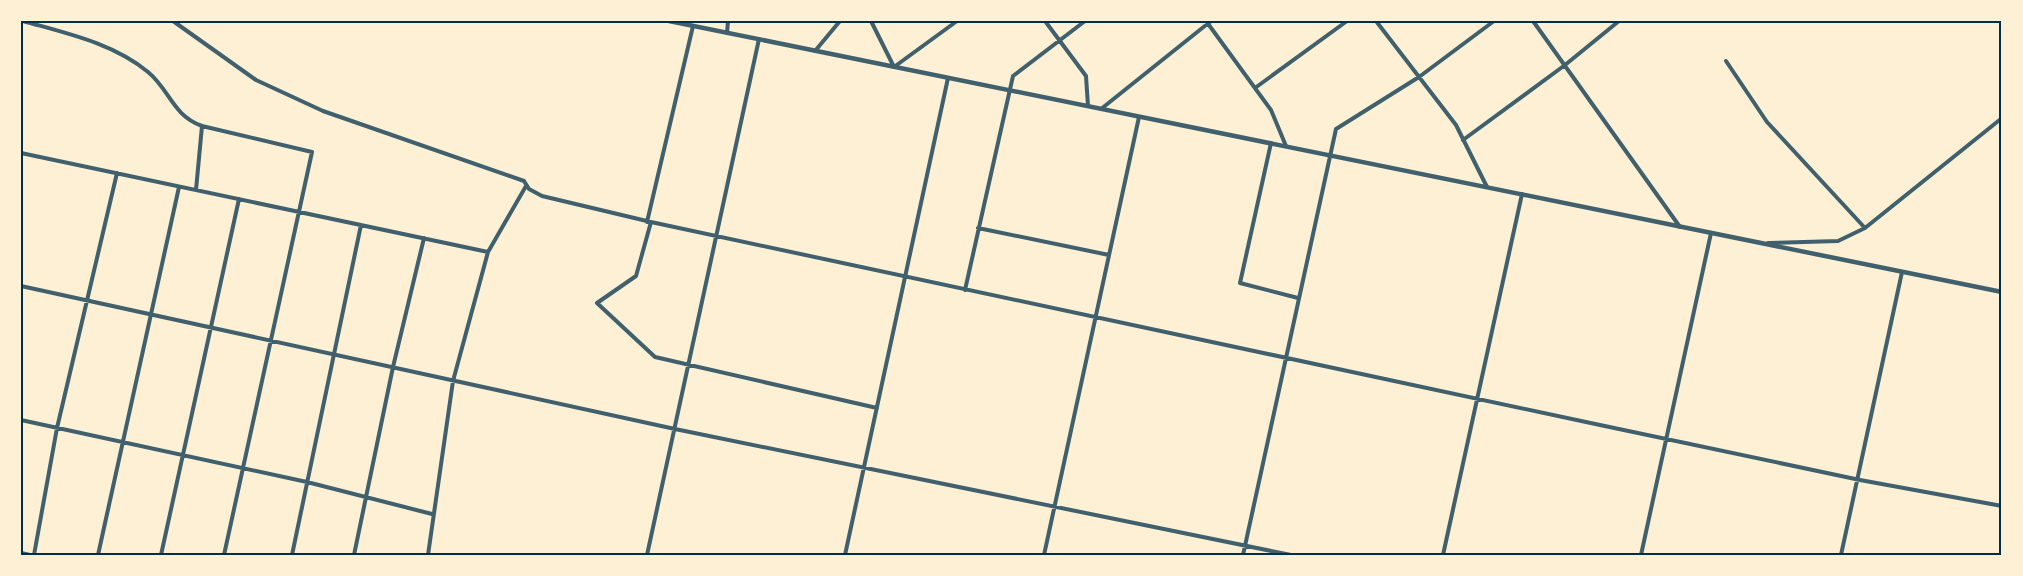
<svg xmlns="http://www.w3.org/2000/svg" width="2023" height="576" viewBox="0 0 2023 576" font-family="'Fira Sans Condensed',sans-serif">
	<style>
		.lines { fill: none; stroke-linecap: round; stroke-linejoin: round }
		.minor { stroke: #3f606c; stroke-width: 4 }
		.tertiary { stroke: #3f606c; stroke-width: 4.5 }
		.neatline { fill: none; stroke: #003049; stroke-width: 2 }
	</style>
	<rect width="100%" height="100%" fill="#fdf0d5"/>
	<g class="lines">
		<path class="minor" d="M23 21C65 33 113 43 148 72 170 90 172 115 202 126L196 190
			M173 21 256 80 323 111 524 181 529 189 542 196 651 222 636 276 597 303 655 357 877 408
			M871 21 894 67 957 21
			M1045 21 1086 76 1088 106
			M1206 21 1271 110 1286 146
			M1376 21 1456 125 1487 187
			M1533 21 1680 227
			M727 33 728 21
			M815 51 840 21
			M1726 61 1767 122 1865 228 1838 241 1768 243
			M1255 88 1347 21
			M1101 109 1211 21
			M202 126 312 152 224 555
			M1463 140 1565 65 1619 21
			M1271 143 1240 283 1298 298
			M21 153 488 252
			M647 222 693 26
			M651 222 1600 425 1860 480 2002 506
			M978 228 1109 255
			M1865 228 2002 118
			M21 286 675 429 1291 555
			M965 290 1013 76 1085 21
			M21 420 307 482 432 514
			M21 553 30 555
			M34 555 57 428 117 173
			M98 555 179 187
			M161 555 239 199
			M292 555 361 225
			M354 555 393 367 424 238
			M428 555 453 381 488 252 526 186
			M647 555 759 39
			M845 555 948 78
			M1044 555 1139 117
			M1243 555 1336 129 1419 77 1494 21
			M1443 555 1522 194
			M1641 555 1711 233
			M1841 555 1902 272"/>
		<path class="tertiary" d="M669 21 2002 292"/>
	</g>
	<rect width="2023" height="576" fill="none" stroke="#fdf0d5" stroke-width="45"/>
	<rect x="22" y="22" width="1978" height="532" class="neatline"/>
</svg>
